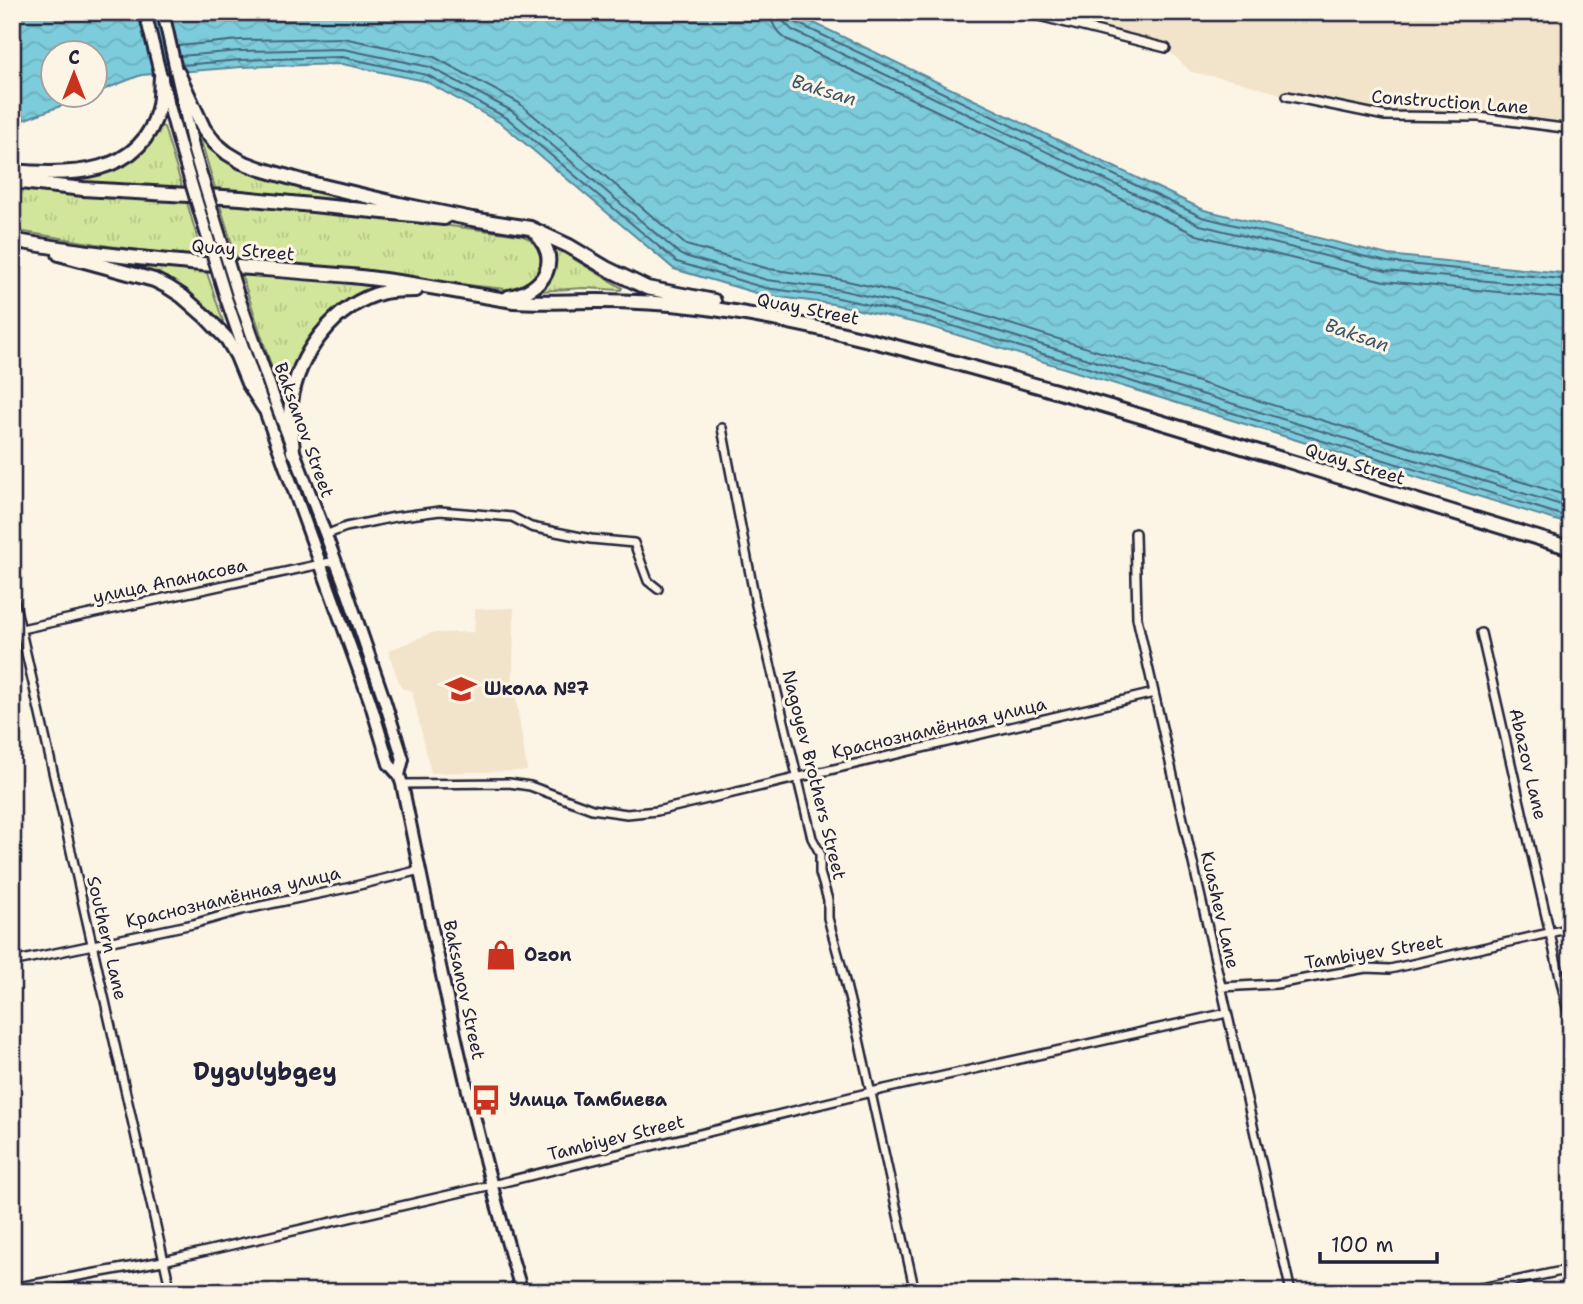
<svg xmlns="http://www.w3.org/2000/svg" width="1583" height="1304" viewBox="0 0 1583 1304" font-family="'Shantell Sans',sans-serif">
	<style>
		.built { fill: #f2e4cb }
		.grass { fill: url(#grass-tufts); stroke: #7a846b; stroke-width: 2 }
		.water { fill: url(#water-waves); stroke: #59889b; stroke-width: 2 }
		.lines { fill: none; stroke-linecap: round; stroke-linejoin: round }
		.shore { stroke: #46667b; stroke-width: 2 }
		.street-casing { stroke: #22223b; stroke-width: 12 }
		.secondary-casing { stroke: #22223b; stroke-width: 16 }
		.primary-casing { stroke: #22223b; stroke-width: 18 }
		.street { stroke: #fcf5e5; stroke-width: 7 }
		.secondary { stroke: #fcf5e5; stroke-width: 10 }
		.primary { stroke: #fcf5e5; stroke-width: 12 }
		.secondary-bridge-casing { stroke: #22223b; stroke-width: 16; stroke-linecap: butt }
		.secondary-bridge { stroke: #fcf5e5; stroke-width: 10 }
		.labels { text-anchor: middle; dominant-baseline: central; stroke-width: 6; stroke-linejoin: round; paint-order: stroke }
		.street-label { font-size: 18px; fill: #22223b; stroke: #fcf5e5 }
		.poi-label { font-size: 18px; font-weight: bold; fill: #22223b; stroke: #fcf5e5; text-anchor: start }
		.water-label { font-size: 19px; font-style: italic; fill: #3d556b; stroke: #fcf5e5 }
		.district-label { font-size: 24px; font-weight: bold; fill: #22223b; stroke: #fcf5e5 }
	</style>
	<defs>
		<pattern id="grass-tufts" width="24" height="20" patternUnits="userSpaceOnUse" patternTransform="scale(1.75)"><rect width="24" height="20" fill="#d2e69b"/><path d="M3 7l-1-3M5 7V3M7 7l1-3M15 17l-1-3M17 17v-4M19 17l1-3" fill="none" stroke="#b4c586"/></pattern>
		<pattern id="water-waves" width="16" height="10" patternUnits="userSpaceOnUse" patternTransform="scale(1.75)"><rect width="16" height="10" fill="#7dccdb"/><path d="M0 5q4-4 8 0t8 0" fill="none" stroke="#6cafbd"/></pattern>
	</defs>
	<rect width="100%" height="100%" fill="#fcf5e5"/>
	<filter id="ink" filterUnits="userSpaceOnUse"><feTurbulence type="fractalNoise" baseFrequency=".0143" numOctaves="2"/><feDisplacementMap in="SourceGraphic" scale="14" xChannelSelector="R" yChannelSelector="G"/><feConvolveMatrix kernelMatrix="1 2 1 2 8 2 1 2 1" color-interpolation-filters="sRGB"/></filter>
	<g filter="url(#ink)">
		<path class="built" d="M1023 12H1571V129L1479 117 1385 116 1287 96 1236 81 1191 72 1166 48Z
			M514 608 513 678 527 771 431 773 412 691 401 688 388 651 431 633 474 632 475 609Z"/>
		<path class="grass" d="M157 125 164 127 182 187C130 185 77 185 26 176L95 174Z
			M202 133 224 157 399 208 215 188 199 134Z
			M12 188 42 191 186 199 203 258 109 246 12 230Z
			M219 202 395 219 513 234C518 235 525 236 529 239 549 251 541 280 522 288 517 290 510 289 505 289L237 260Z
			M551 246H552L622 288 621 290 583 288 541 291V288L547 282Z
			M91 258 206 270 223 321 219 323C207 310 195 296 179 286 154 269 121 265 91 258Z
			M241 273 377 284C349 299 319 319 303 347 295 361 291 378 287 393H280Z"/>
		<path class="water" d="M12 12H791L1204 210 1388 255 1571 274V525L925 325 833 304 763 295 674 269 502 124 425 81 342 64 241 67 141 75 95 93 94 52H52V94L90 95 12 124Z"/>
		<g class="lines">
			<path class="shore" d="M771 12C771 24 776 32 786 39L1197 235 1384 281 1571 299
				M782 12 784 22 792 30 1200 225 1386 271 1571 289
				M791 12V18L795 22 1202 217 1387 262 1571 280
				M178 46 240 40 343 38 434 57 519 103 686 245 769 269 838 279 932 300 1571 497
				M180 56 240 51 343 49 430 67 512 111 681 255 767 280 836 289 929 310 1571 508
				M182 65 241 60 342 57 427 75 507 118 677 262 765 288 834 297 927 318 1571 518"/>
			<g class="street-casing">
				<path id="street" d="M1023 12 1166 48
					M1287 96 1385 116 1479 117 1571 129
					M722 428 756 605 812 838 820 853V873L828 900V918L841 965 857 1030 915 1292
					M1135 533 1137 618 1291 1292
					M325 535 346 527 395 517 440 511 512 517 531 527 591 539 634 543 648 581 658 589
					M12 591 171 1292
					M12 631 335 561
					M1481 633 1571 1025
					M402 784 509 783 530 786 592 809 627 814 657 811 1154 693
					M12 962 193 924 242 910 347 888 420 870
					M1221 987 1276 984 1366 968 1390 969 1571 928
					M12 1288 163 1261 492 1185 871 1092 1227 1013
					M1462 1292 1571 1269"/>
			</g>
			<g class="secondary-casing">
				<path id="secondary" d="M145 12 161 77 182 153
					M163 12 194 151
					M238 295 276 404 347 591 384 699 403 759 399 775
					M226 298 264 408 370 701 389 764 399 775 402 784C437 954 471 1125 522 1292"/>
			</g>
			<g class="primary-casing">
				<path id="primary" d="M178 73 204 129 215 143 227 153 242 162 261 169 302 181 399 204 472 219 530 228 569 246 606 268 647 288 714 301
					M12 171C67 176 142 177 158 109 161 99 160 87 161 77
					M12 181 83 189 241 198 444 218
					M12 240C124 261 238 266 351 276 406 281 460 293 514 301 542 303 569 301 597 301 631 301 666 303 700 307 820 323 936 357 1052 390 1226 440 1398 496 1571 548
					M59 254 154 280 168 287 182 296 206 317 227 339 237 356 248 383 264 408
					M509 297C546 290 563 259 533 230
					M293 452C292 436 289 419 291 403 297 355 335 304 384 292 395 290 406 290 416 290"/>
			</g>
			<use href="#street" class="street"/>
			<use href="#secondary" class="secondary"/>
			<use href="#primary" class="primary"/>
			<g class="secondary-bridge-casing">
				<path id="secondary-bridge" d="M194 151 238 295
					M182 153 226 298"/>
			</g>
			<use href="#secondary-bridge" class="secondary-bridge"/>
		</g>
	</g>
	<defs>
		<g id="school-bare" transform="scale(2.415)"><path d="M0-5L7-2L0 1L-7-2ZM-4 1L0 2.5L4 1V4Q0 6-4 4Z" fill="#c8321e" stroke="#fcf5e5" stroke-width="2.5" paint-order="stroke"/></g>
		<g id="shop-bare" transform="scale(2.415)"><path d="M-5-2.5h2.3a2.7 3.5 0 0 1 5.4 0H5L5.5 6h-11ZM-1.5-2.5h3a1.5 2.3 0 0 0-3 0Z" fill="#c8321e" stroke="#fcf5e5" stroke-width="2.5" paint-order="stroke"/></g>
		<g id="bus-bare" transform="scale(2.415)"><path d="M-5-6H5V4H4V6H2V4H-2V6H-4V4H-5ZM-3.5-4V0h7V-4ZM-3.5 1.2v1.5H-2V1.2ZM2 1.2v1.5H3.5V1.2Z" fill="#c8321e" stroke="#fcf5e5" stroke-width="2.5" paint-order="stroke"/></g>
	</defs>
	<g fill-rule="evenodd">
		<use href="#school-bare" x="461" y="689"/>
		<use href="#shop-bare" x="501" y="955"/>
		<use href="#bus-bare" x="486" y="1100"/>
	</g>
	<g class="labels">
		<g class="street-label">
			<text transform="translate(1450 102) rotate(4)">Construction Lane</text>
			<text transform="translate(243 250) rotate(5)">Quay Street</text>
			<text transform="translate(808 309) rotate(11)">Quay Street</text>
			<text transform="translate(304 430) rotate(70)">Baksanov Street</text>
			<text transform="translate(1355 464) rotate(17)">Quay Street</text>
			<text transform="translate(170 581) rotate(-12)">улица Апанасова</text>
			<text transform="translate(939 728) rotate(-13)">Краснознамённая улица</text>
			<text transform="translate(1528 764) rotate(77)">Abazov Lane</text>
			<text transform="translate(814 775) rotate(76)">Nagoyev Brothers Street</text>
			<text transform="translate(233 897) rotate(-13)">Краснознамённая улица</text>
			<text transform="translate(1220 910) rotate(77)">Kuashev Lane</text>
			<text transform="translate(107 938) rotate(77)">Southern Lane</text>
			<text transform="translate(1374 952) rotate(-9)">Tambiyev Street</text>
			<text transform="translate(464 990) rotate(78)">Baksanov Street</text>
			<text transform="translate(616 1138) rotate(-14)">Tambiyev Street</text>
		</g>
		<g class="poi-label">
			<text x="484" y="689">Школа №7</text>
			<text x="524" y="955">Ozon</text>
			<text x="509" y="1100">Улица Тамбиева</text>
		</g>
		<g class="water-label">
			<text transform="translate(824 90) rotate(17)">Baksan</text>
			<text transform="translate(1357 335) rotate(19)">Baksan</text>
		</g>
		<g class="district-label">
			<text x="265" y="1072">Dygulybgey</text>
		</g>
	</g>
	<rect width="1583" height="1304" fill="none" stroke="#fcf5e5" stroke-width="42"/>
	<rect x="21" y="21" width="1541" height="1262" fill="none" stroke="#22223b" stroke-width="2.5" filter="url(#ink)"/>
	<g transform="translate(74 74)"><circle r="33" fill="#fcf5e5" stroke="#a5a1a1" stroke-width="2"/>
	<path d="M0-5L12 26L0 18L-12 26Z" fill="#c8321e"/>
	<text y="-10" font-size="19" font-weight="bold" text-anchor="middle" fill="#22223b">С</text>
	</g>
	<path d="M1320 1252v10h117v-10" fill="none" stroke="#22223b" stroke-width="3.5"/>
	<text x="1331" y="1252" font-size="21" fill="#22223b" stroke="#fcf5e5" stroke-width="5" paint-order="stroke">100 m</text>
</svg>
